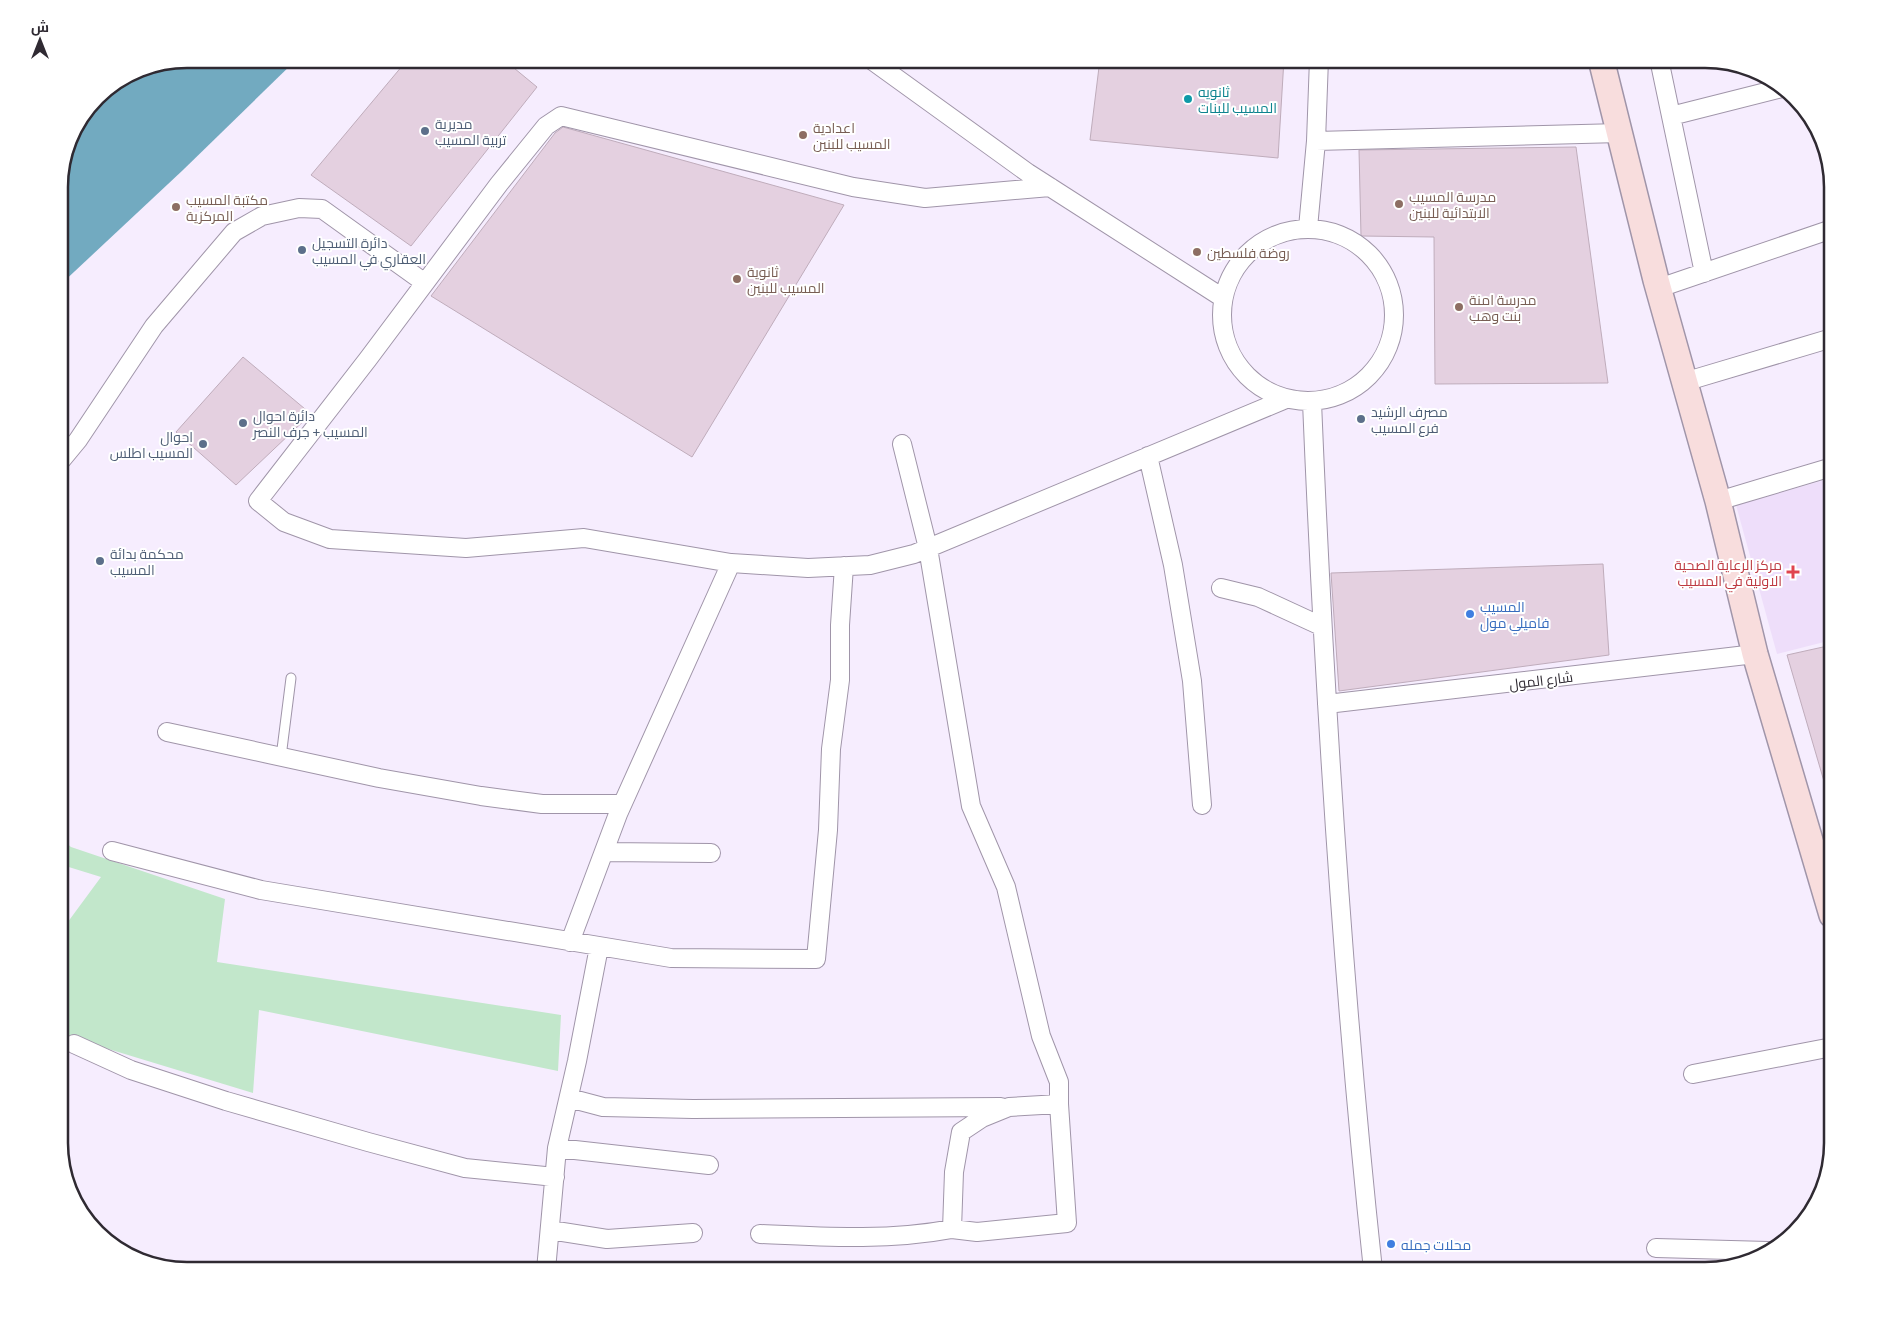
<svg xmlns="http://www.w3.org/2000/svg" width="1891" height="1329" viewBox="0 0 1891 1329" font-family="Commissioner,Cairo,sans-serif">
	<style>
		.built { fill: #eedefa }
		.green { fill: #c2e7cb }
		.water { fill: #72aac0 }
		.building { fill: #e4d0e0; stroke: #bfacbb }
		.lines { fill: none; stroke-linecap: round; stroke-linejoin: round }
		.lane-casing { stroke: #a095a9; stroke-width: 11 }
		.street-casing { stroke: #a095a9; stroke-width: 20 }
		.secondary-casing { stroke: #a095a9; stroke-width: 28 }
		.lane { stroke: #fff; stroke-width: 9 }
		.street { stroke: #fff; stroke-width: 18 }
		.secondary { stroke: #f8dddd; stroke-width: 25 }
		.culture-dot { fill: #0f9aa8; stroke: #fff; stroke-width: 2 }
		.service-dot { fill: #5c6f8a; stroke: #fff; stroke-width: 2 }
		.education-dot { fill: #8d6e63; stroke: #fff; stroke-width: 2 }
		.health-dot { fill: #e0444e; stroke: #fff; stroke-width: 2 }
		.shop-dot { fill: #3f7fe0; stroke: #fff; stroke-width: 2 }
		.labels { text-anchor: middle; dominant-baseline: central; stroke-width: 4; stroke-linejoin: round; paint-order: stroke }
		.culture-label { font-size: 14px; fill: #0d838f; stroke: #fff; text-anchor: start }
		.service-label { font-size: 14px; fill: #4e5e75; stroke: #fff; text-anchor: start }
		.education-label { font-size: 14px; fill: #785e54; stroke: #fff; text-anchor: start }
		.health-label { font-size: 14px; fill: #be3a42; stroke: #fff; text-anchor: end }
		.shop-label { font-size: 14px; fill: #366cbe; stroke: #fff; text-anchor: start }
		.street-label { font-size: 14px; fill: #2f2a32; stroke: #fff }
		.rim { fill: none; stroke: #2f2a32; stroke-width: 2.5 }
	</style>
	<rect width="100%" height="100%" fill="#f6edfe"/>
	<path class="built" d="M1832 478V640L1777 654 1736 505Z"/>
	<path class="green" d="M59 837 71 847 225 899 217 962 561 1015 558 1071 259 1010 253 1093 59 1034V934L101 877 59 864Z"/>
	<path class="water" d="M187 59H297L183 170 59 286V179L69 138 96 96 138 68Z"/>
	<path class="building" d="M408 59H503L537 87 411 246 311 175Z
		M1100 59H1284L1278 158 1090 140Z
		M563 127 844 205 692 457 431 296 555 133Z
		M1576 147 1608 383 1435 384 1434 237 1361 236 1359 150Z
		M243 357 311 414 236 485 176 432Z
		M1603 564 1609 655 1339 691 1331 573Z
		M1832 645V794L1828 795 1787 655Z"/>
	<g class="lines">
		<g class="lane-casing">
			<path id="lane" d="M281 757 291 678"/>
		</g>
		<g class="street-casing">
			<path id="street" d="M870 59 1028 173 1223 298
				M1659 59 1704 273
				M1671 116 1782 88
				M1316 141 1620 133
				M1050 187 925 198 853 187 561 116 546 126 499 184 368 359 258 501 284 522 330 539 466 548 584 538 731 563 808 568 870 565 914 554 1286 399
				M1308 228 1316 141 1319 59
				M1222 315a86 86 0 1 1 172 0a86 86 0 1 1-172 0Z
				M1659 288 1832 229
				M1684 382 1832 338
				M1312 402C1324 691 1342 982 1373 1270
				M1148 456 1173 565 1192 681 1202 805
				M59 463 78 440 154 326 234 232 262 216 299 208 322 209 425 283
				M1718 501 1832 467
				M1221 588 1258 597 1321 626
				M1327 704 1755 654
				M167 732 379 778 481 796 542 804H622
				M112 851 261 890 671 958 816 959 828 830 831 749 840 680V625L844 566
				M604 852 711 853
				M570 942 618 814 731 563
				M74 1044 131 1070 226 1101 368 1142 465 1168 555 1177
				M1693 1074 1832 1047
				M569 1098 603 1107 693 1109 1001 1107
				M557 1148 709 1165
				M952 1229 977 1232 1067 1223 1059 1104
				M550 1230 607 1239 693 1233
				M760 1234C825 1237 888 1241 952 1229L954 1172 961 1132 982 1118 1009 1107 1059 1104V1082L1041 1036 1006 887 971 806 928 548 902 444
				M1656 1248 1768 1251
				M546 1270 557 1148 577 1061 599 947"/>
		</g>
		<g class="secondary-casing">
			<path id="secondary" d="M1601 59 1656 280 1718 501 1755 654 1832 915"/>
		</g>
		<use href="#lane" class="lane"/>
		<use href="#street" class="street"/>
		<use href="#secondary" class="secondary"/>
	</g>
	<circle class="culture-dot" cx="1188" cy="99" r="5"/>
	<g class="service-dot">
		<circle cx="425" cy="131" r="5"/>
		<circle cx="302" cy="250" r="5"/>
		<circle cx="1361" cy="419" r="5"/>
		<circle cx="243" cy="423" r="5"/>
		<circle cx="203" cy="444" r="5"/>
		<circle cx="100" cy="561" r="5"/>
	</g>
	<g class="education-dot">
		<circle cx="803" cy="135" r="5"/>
		<circle cx="1399" cy="204" r="5"/>
		<circle cx="176" cy="207" r="5"/>
		<circle cx="1197" cy="252" r="5"/>
		<circle cx="737" cy="279" r="5"/>
		<circle cx="1459" cy="307" r="5"/>
	</g>
	<path class="health-dot" d="M1790.5 564.5h5v5h5v5h-5v5h-5v-5h-5v-5h5z"/>
	<g class="shop-dot">
		<circle cx="1470" cy="614" r="5"/>
		<circle cx="1391" cy="1244" r="5"/>
	</g>
	<g class="labels">
		<g class="culture-label">
			<text x="1198" y="91">ثانويه<tspan x="1198" dy="16">المسيب للبنات</tspan></text>
		</g>
		<g class="service-label">
			<text x="435" y="123">مديرية<tspan x="435" dy="16">تربية المسيب</tspan></text>
			<text x="312" y="242">دائرة التسجيل<tspan x="312" dy="16">العقاري في المسيب</tspan></text>
			<text x="1371" y="411">مصرف الرشيد<tspan x="1371" dy="16">فرع المسيب</tspan></text>
			<text x="253" y="415">دائرة احوال<tspan x="253" dy="16">المسيب + جرف النصر</tspan></text>
			<text x="193" y="436" text-anchor="end">احوال<tspan x="193" dy="16">المسيب اطلس</tspan></text>
			<text x="110" y="553">محكمة بدائة<tspan x="110" dy="16">المسيب</tspan></text>
		</g>
		<g class="education-label">
			<text x="813" y="127">اعدادية<tspan x="813" dy="16">المسيب للبنين</tspan></text>
			<text x="1409" y="196">مدرسة المسيب<tspan x="1409" dy="16">الابتدائية للبنين</tspan></text>
			<text x="186" y="199">مكتبة المسيب<tspan x="186" dy="16">المركزية</tspan></text>
			<text x="1207" y="252">روضة فلسطين</text>
			<text x="747" y="271">ثانوية<tspan x="747" dy="16">المسيب للبنين</tspan></text>
			<text x="1469" y="299">مدرسة امنة<tspan x="1469" dy="16">بنت وهب</tspan></text>
		</g>
		<g class="health-label">
			<text x="1782" y="564">مركز الرعاية الصحية<tspan x="1782" dy="16">الاولية في المسيب</tspan></text>
		</g>
		<g class="shop-label">
			<text x="1480" y="606">المسيب<tspan x="1480" dy="16">فاميلي مول</tspan></text>
			<text x="1401" y="1244">محلات جمله</text>
		</g>
		<g class="street-label">
			<text transform="translate(1541 680) rotate(-7)">شارع المول</text>
		</g>
	</g>
	<path d="M0 0H1891V1329H0ZM187 68H1705A119 119 0 0 1 1824 187V1143A119 119 0 0 1 1705 1262H187A119 119 0 0 1 68 1143V187A119 119 0 0 1 187 68Z" fill="#fff" fill-rule="evenodd"/>
	<path class="rim" d="M187 68H1705A119 119 0 0 1 1824 187V1143A119 119 0 0 1 1705 1262H187A119 119 0 0 1 68 1143V187A119 119 0 0 1 187 68Z"/>
	<g transform="translate(40 40)" stroke="#ffffff" stroke-width="4" paint-order="stroke">
	<path d="M0-4L9 19L0 12L-9 19Z" fill="#2f2a32"/>
	<text y="-8" font-size="14" font-weight="bold" text-anchor="middle" fill="#2f2a32">ش</text>
	</g>
</svg>
